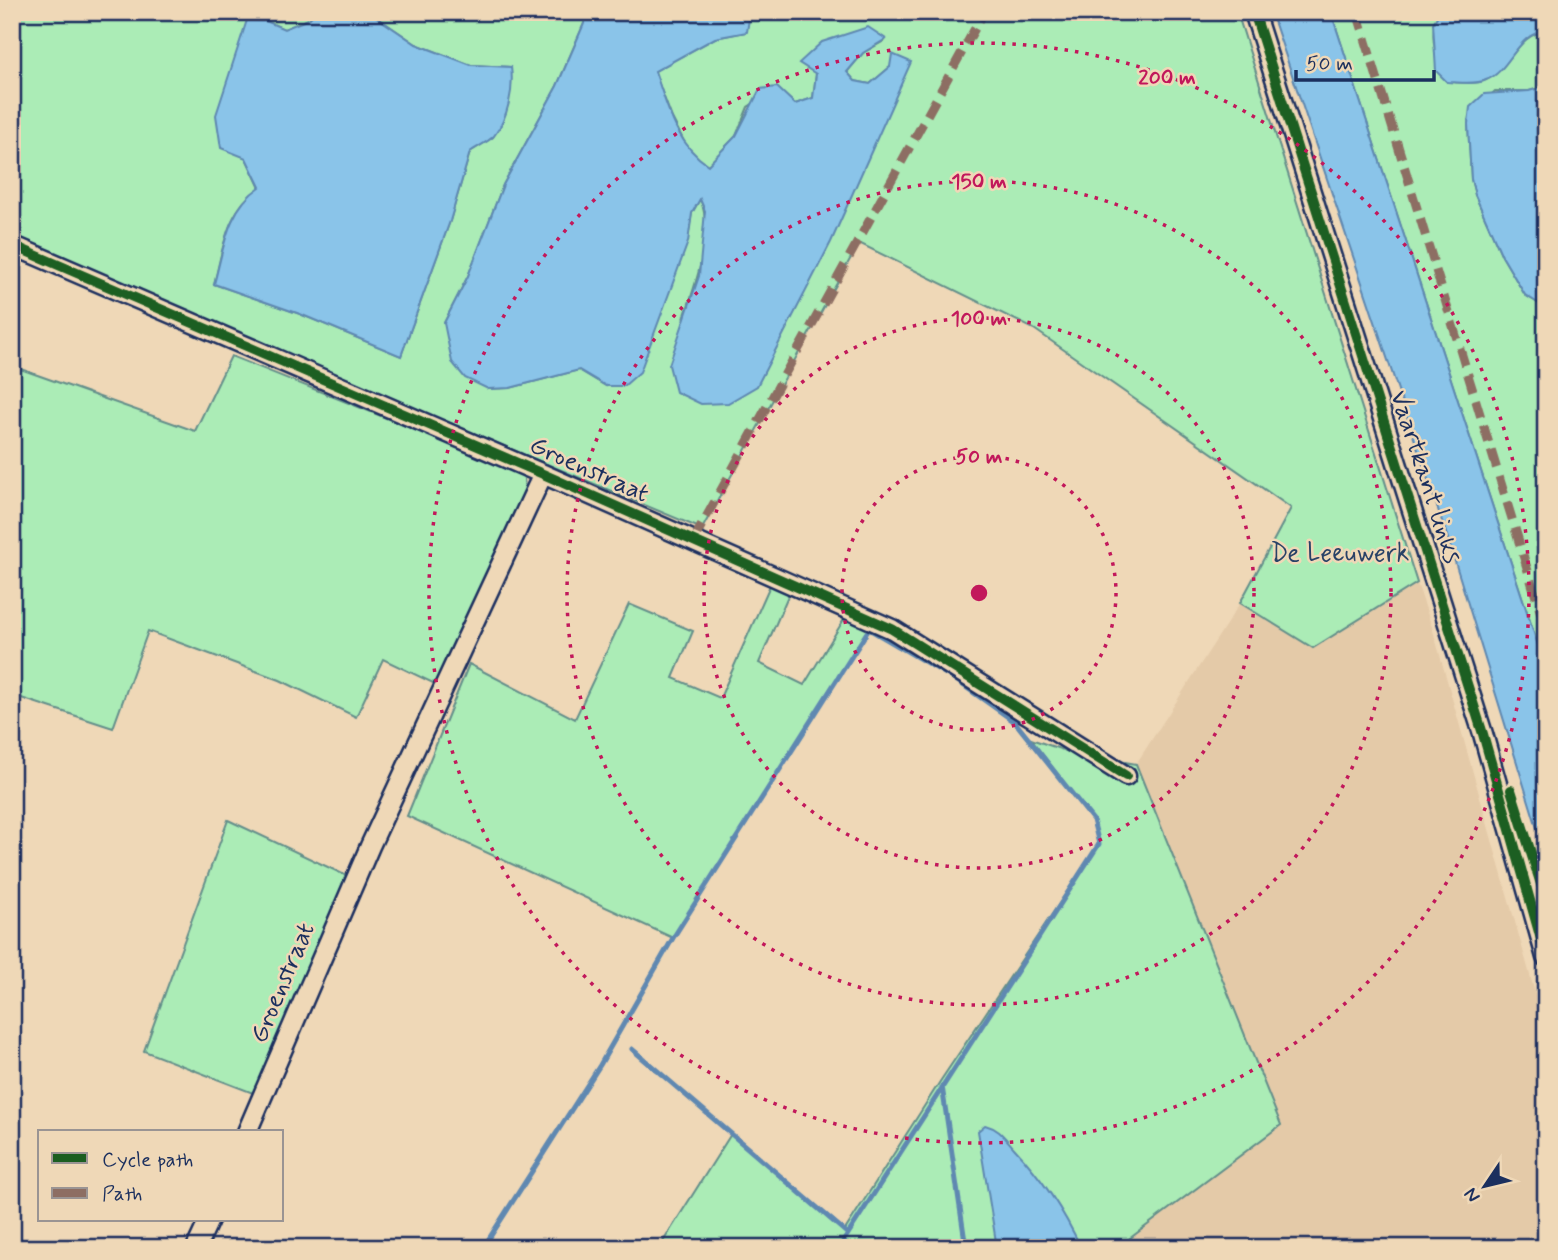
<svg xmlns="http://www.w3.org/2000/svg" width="1558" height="1260" viewBox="0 0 1558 1260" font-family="Mynerve,sans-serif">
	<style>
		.built { fill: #e4caa8 }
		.green { fill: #abecb6; stroke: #638e8a; stroke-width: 2 }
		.water { fill: #8ac4e9; stroke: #5e88b1; stroke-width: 2 }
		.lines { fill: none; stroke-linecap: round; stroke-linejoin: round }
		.stream { stroke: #5e88b1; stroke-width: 5 }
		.street-casing { stroke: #1b2f5e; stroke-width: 23 }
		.street { stroke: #efd8b7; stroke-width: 18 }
		.quiet { stroke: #8d6e63; stroke-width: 9; stroke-dasharray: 18 9; stroke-linecap: butt }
		.cycleway-casing { stroke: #efd8b7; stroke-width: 15 }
		.cycleway { stroke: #1b5e20; stroke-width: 10 }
		.ring { fill: none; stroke: #c2185b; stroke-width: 3.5; stroke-dasharray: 3.5 7 }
		.labels { text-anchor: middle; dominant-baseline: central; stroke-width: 5; stroke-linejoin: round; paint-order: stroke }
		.street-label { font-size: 26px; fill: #1b2f5e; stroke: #efd8b7 }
		.park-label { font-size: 26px; fill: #294267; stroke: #efd8b7 }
		.centre { fill: #c2185b; stroke: #efd8b7; stroke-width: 3.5 }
		.ring-label { font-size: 21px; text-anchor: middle; font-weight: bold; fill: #c2185b; stroke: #efd8b7; stroke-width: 5; stroke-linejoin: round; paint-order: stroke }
	</style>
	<rect width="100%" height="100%" fill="#efd8b7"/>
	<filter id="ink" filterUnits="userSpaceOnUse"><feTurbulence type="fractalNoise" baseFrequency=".0143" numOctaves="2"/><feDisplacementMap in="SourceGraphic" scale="14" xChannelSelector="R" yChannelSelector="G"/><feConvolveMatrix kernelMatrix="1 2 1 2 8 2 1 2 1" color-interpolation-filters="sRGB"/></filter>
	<g filter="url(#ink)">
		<path class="built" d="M1417 583 1432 627 1546 1032V1248H1129L1125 1243 1281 1125 1136 764 1240 603 1313 648Z"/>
		<path class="green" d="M12 12H315L309 19 284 29 266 21 246 158 260 188C227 208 223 249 214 284L300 314 401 356 450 221 470 152 493 137 511 67 471 65 416 44 369 12H589L557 86 503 185 468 276 444 323 488 389 510 388 579 370 606 386 687 242 692 213 700 199C715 232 695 286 684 318L890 67 870 84 855 81 847 72 863 53 886 40 816 74 813 98 795 104 777 88 748 107 736 136 708 165 690 153 672 118 654 71 715 38 746 32 750 12H1237L1417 583 1313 648 1240 603 1291 508 1034 329 859 243 702 529 12 240Z
			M1331 12H1440C1426 33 1437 60 1447 82 1458 82 1476 85 1486 80 1508 70 1520 31 1546 32V86L1529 91H1495L1469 116 1468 124 1471 179 1475 195 1502 256 1525 295 1546 308V670Z
			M231 356 516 470 524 478 525 490 435 684 383 659 356 717 280 680 148 631 113 728 12 695V366L195 431Z
			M771 583 790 591 759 663 804 685 846 616 869 629 673 938 407 816 469 664 575 719 629 604 693 631 673 678 720 698Z
			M1031 739 1072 753 1136 764 1281 1125 1125 1242 1129 1248H659L731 1134 845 1230 941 1080 1099 844 1093 820Z
			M228 820 347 876 253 1093 144 1051Z"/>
		<path class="water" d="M315 12H369L416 44 471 65 511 67C514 89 508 118 494 136 488 142 477 147 470 152L450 221 401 356 300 314 214 284C224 248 227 209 260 187L246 158 221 148 216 115 247 20 266 21 284 29 309 19Z
			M589 12H750L747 32 715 38 655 71C667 106 676 144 708 165L736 136 760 89 777 87 795 104 813 98 816 74 799 63 822 42 868 27 886 39 863 53 847 72 855 81 870 84 890 67 892 54 911 62 831 242 757 386 728 403 701 404 676 392 669 365 699 276 705 211 700 199 692 213 688 242 640 372 624 386H606L579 370 510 388 488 389 465 378 452 362 444 323 468 276 503 185 557 86Z
			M1271 12H1331L1546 670V857L1448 539Z
			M1440 12H1546V32C1518 30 1510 72 1486 80 1475 85 1459 82 1447 82L1436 71 1433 23Z
			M1546 86V308L1525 295 1502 256 1475 195 1471 179 1468 124 1470 107 1484 94 1529 91Z
			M985 1125C1000 1129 1004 1137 1014 1148 1043 1179 1063 1209 1081 1248H997L978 1131Z"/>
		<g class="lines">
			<path class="stream" d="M632 1049 848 1234
				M942 1086 966 1248
				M483 1248 600 1065 673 938 869 629 953 678 1015 722 1093 820 1099 844 839 1248"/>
			<g class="street-casing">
				<path id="street" d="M1254 12 1483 734 1546 957
					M12 245 543 474 892 629 1126 776
					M247 1132 370 846 543 474
					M196 1248 209 1220"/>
			</g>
			<use href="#street" class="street"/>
			<path class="quiet" d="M1357 12 1546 630
				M693 541 984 12"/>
			<g class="cycleway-casing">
				<path id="cycleway" d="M1254 12 1483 734 1546 957
					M12 245 543 474 892 629 1126 776
					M1511 790 1546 900"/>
			</g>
			<use href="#cycleway" class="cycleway"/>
		</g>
	</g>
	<g class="ring">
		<circle cx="979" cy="593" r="137"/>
		<circle cx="979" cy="593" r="275"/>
		<circle cx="979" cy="593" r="412"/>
		<circle cx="979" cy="593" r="550"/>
	</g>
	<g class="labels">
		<g class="street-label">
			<text transform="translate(589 470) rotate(24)">Groenstraat</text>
			<text transform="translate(1425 477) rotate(72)">Vaartkant links</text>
			<text transform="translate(283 983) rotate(-67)">Groenstraat</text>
		</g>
		<g class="park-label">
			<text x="1340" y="554">De Leeuwerk</text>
		</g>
	</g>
	<circle cx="979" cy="593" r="10" class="centre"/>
	<g class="ring-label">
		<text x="1167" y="84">200 m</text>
		<text x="979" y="188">150 m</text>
		<text x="979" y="325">100 m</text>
		<text x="979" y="463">50 m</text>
	</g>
	<rect width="1558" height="1260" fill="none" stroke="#efd8b7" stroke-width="42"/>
	<rect x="21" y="21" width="1516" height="1218" fill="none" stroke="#1b2f5e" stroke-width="2.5" filter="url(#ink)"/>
	<rect x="38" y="1130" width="245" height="91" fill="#efd8b7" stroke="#9a9493" stroke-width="2"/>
	<rect x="52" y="1153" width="35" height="10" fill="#1b5e20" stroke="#9a9493" stroke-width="2"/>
	<text x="102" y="1166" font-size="21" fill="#1b2f5e">Cycle path</text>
	<rect x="52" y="1188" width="35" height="10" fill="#8d6e63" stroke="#9a9493" stroke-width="2"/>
	<text x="102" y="1200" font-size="21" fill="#1b2f5e">Path</text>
	<g transform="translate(1485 1186) rotate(235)" stroke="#efd8b7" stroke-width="5" paint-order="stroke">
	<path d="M0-5L12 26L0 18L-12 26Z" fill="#1b2f5e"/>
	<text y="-10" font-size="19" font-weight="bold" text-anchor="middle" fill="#1b2f5e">N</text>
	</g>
	<path d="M1296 70v10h138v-10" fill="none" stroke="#1b2f5e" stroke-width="3.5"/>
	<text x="1306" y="70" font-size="21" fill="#1b2f5e" stroke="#efd8b7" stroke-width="5" paint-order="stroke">50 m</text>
</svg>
